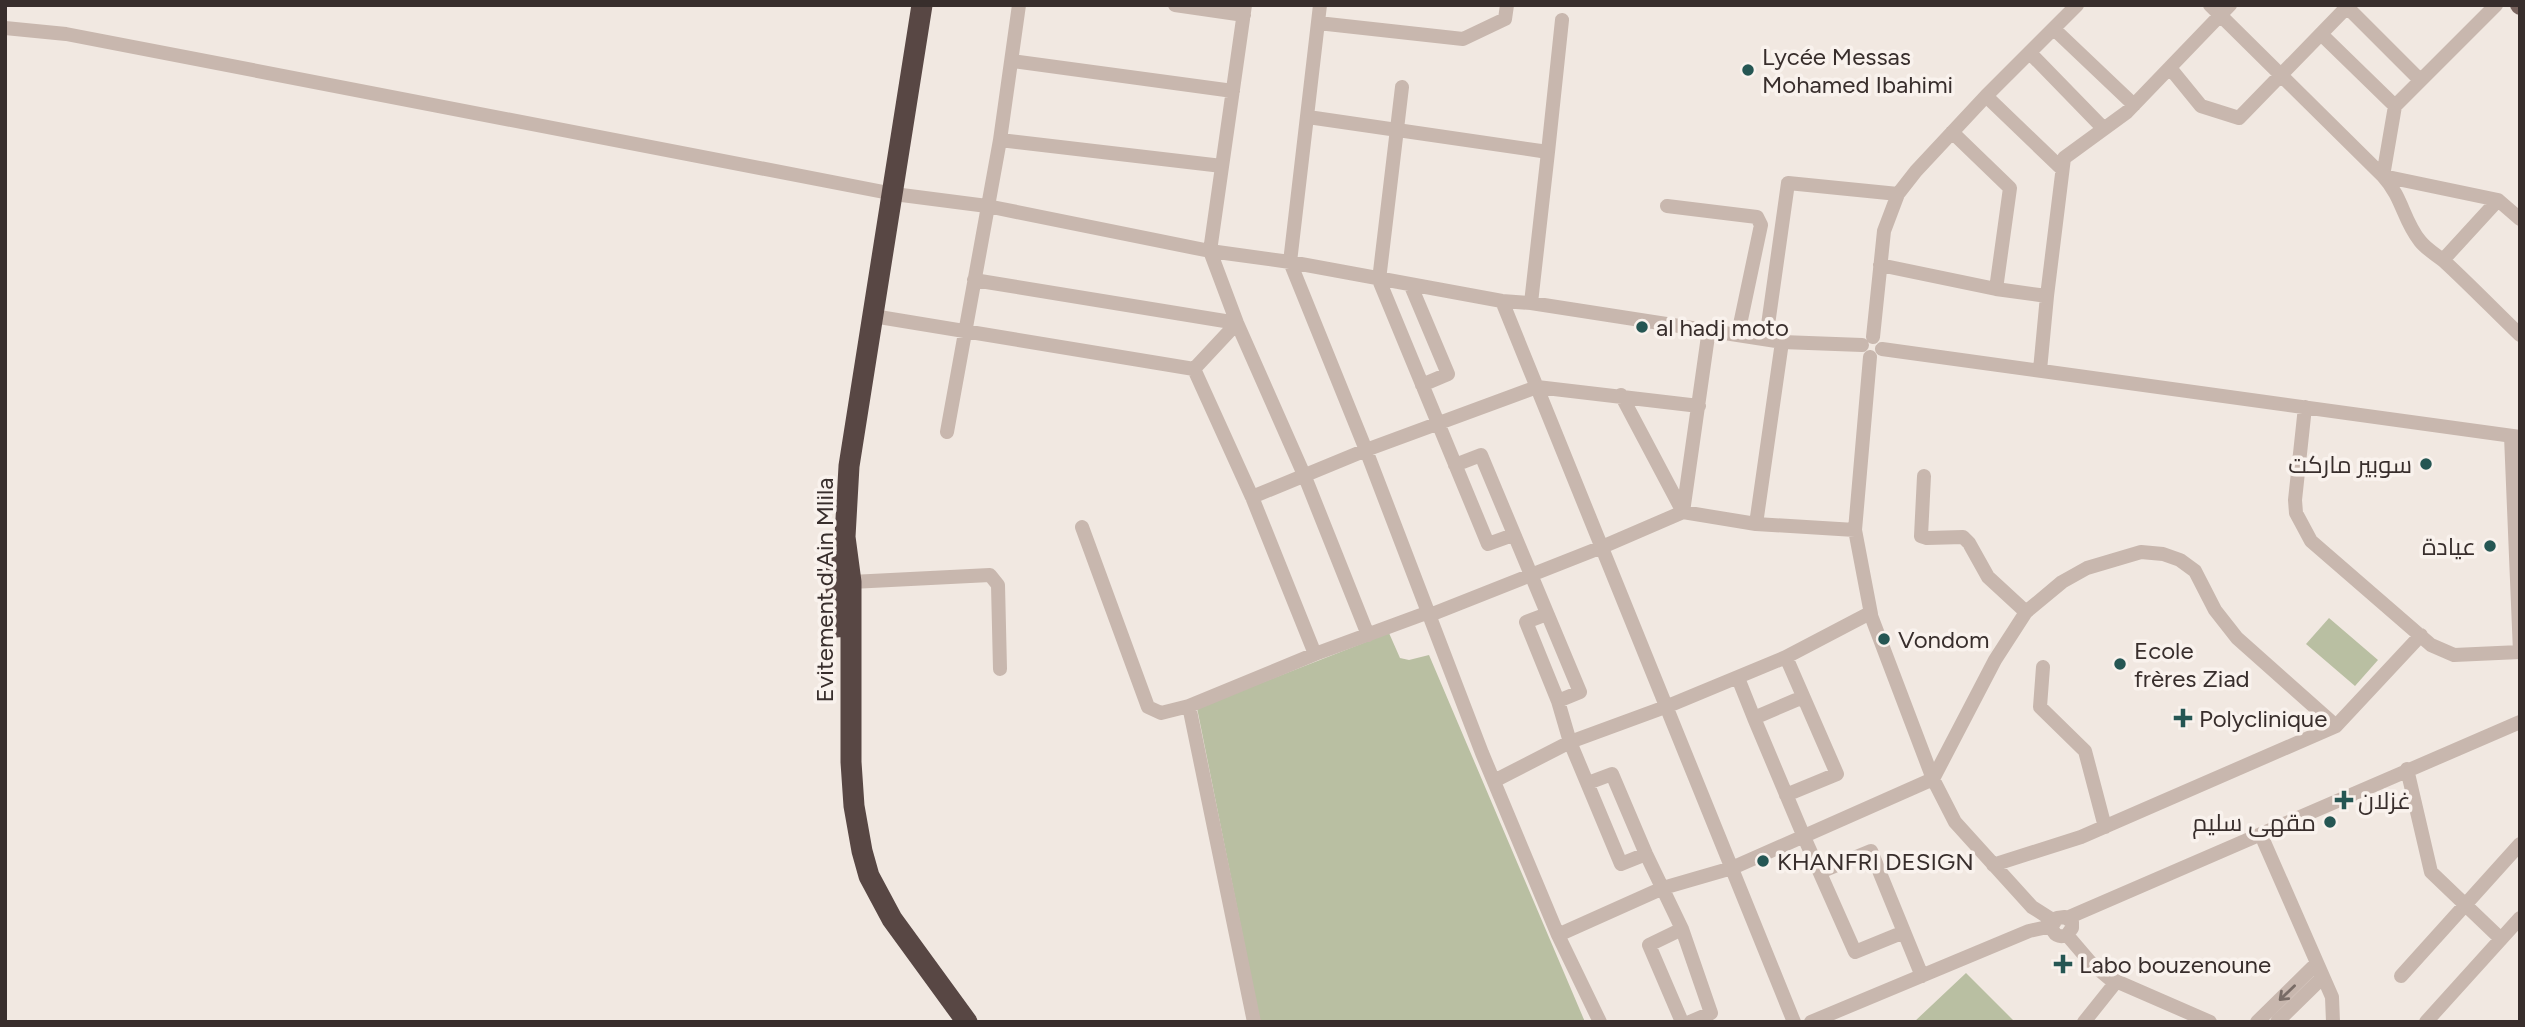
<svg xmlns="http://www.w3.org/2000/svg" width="2525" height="1027" viewBox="0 0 2525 1027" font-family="Figtree,Cairo,sans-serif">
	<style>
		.green { fill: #b9bfa2 }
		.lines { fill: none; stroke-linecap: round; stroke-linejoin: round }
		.minor { stroke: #c8b7ae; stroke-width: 14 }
		.major { stroke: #78645e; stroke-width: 18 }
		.highway { stroke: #584744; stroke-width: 21 }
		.oneway { stroke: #796c66 }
		.poi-dot { fill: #255653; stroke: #f9f2ed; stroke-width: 2.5 }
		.labels { text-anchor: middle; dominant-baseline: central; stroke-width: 7; stroke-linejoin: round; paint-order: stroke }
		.poi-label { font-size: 24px; fill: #382e2c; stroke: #f9f2ed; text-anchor: start }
		.street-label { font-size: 24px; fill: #382e2c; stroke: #f9f2ed }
	</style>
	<rect width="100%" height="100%" fill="#f1e8e1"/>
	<path class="green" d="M2329 618 2378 660 2355 686 2306 644Z
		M1389 633 1400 658 1409 660 1429 655 1585 1022H1260L1197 708Z
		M1966 973 2015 1022H1914Z"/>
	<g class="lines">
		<path class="minor" d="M1175 5 1244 15
			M1245 5 1210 251 1237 323 1305 477 1368 635
			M1320 5 1290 262 1366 450 1482 753 1558 935 1600 1022
			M2210 5 2383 176C2403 198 2403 220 2420 241 2427 250 2437 255 2445 262 2471 286 2495 311 2520 335
			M2345 5 2420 80
			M2496 5 2395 106 2383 176 2498 200 2520 219
			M1318 23 1463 39 1505 19 1507 5
			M5 28 66 34 894 194 987 206 1210 251 1290 262 1502 301 1531 303 1782 342 1862 345
			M2054 29 2134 105
			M2321 34 2395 106
			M2030 53 2104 129
			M1012 61 1233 91
			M2170 68 2201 106 2239 118 2347 7
			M1402 87 1379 280 1488 544 1513 535
			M1986 96 2062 169
			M1308 117 1548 152 1562 20
			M1952 132 2010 188 1996 289
			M1000 140 1222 166
			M1667 206 1757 217 1761 225 1738 334
			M2443 260 2498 200
			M1880 265 1996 289 2047 296
			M974 280 1237 323 1194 369 1252 497 1315 654
			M1411 286 1448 374 1422 385
			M1502 301 1794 1022
			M1531 303 1548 152
			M873 316 1194 369
			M1709 329 1683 512 1756 524 1855 530
			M1873 337 1884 231 1898 194 1916 171 1986 96 2077 5
			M1766 339 1788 183 1898 194
			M1882 349 2520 437
			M1870 357 1855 530 1871 614 1870 613 1933 779 1955 822 2032 907 2054 921
			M2040 370 2047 296 2064 158 2127 112 2230 5
			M2305 407 2295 500 2296 513 2311 541 2431 645 2454 655 2520 652
			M947 432 1000 140 1019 5
			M2511 436 2520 652
			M1455 465 1481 455 1580 692 1558 701
			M1924 476 1921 536 1927 538 1963 537 1969 543 1988 577 2026 612
			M1252 497 1366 450 1537 387 1699 406
			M1756 524 1782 342
			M1082 527 1148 707 1161 713 1189 706 1315 654 1429 612
			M851 582 990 575 998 585 1000 669
			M1547 614 1526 622 1558 701 1570 742 1621 864 1646 854
			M1430 615 1602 547 1683 512 1621 395
			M1786 657 1837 774 1786 795
			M2043 667 2040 707 2085 751 2105 827
			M1738 678 1754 718 1803 697
			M1189 706 1254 1022
			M1754 718 1804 837 1855 952 1904 932
			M2407 769 2431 872 2501 939
			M1494 781 1570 742 1668 706 1786 657 1870 613
			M1588 783 1612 774 1646 854 1682 929 1711 1013 1690 1022
			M2261 835 2332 997 2333 1022
			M1993 865 2081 837 2336 726 2421 635
			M1820 872 1871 851 1922 976
			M2067 918 2520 722
			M1558 935 1663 888 1732 868 1933 779 1995 660 2026 612 2062 582 2087 568 2141 552 2163 554 2180 560 2195 571 2215 610 2237 638 2336 726
			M2067 935 2072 928V922L2065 917 2057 918 2052 926C2053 935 2059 938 2067 935L2091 963 2109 978 2210 1022
			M2401 976 2520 844
			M1682 1022 1649 945 1682 929
			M1811 1022 2029 931 2052 926
			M2084 1022 2116 982
			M2257 1022 2316 964
			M2277 1022 2323 977
			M2426 1022 2520 918"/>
		<path class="major" d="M2519 5 2520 6"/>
		<path class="highway" d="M922 5 849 466 845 537 851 582V762L854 806 862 851 869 876 892 919 967 1022
			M835 551 837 627"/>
	</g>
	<defs><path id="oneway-shaft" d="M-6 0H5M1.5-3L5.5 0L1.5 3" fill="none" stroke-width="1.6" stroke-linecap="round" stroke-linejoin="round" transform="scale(1.75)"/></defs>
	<use class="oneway" href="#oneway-shaft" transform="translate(2287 993) rotate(136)"/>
	<g class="poi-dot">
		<circle cx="1748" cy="70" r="7"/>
		<circle cx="1642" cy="327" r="7"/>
		<circle cx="2426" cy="464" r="7"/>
		<circle cx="2490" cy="546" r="7"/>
		<circle cx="1884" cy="639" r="7"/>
		<circle cx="2120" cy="664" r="7"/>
		<path d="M2179.5 707.5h7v7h7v7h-7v7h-7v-7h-7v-7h7z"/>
		<path d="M2340.5 789.5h7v7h7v7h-7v7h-7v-7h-7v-7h7z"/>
		<circle cx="2330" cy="822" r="7"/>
		<circle cx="1763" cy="861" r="7"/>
		<path d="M2059.5 953.5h7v7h7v7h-7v7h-7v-7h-7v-7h7z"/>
	</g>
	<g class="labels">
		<g class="poi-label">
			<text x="1762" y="56">Lycée Messas<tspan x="1762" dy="28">Mohamed Ibahimi</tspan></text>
			<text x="1656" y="327">al hadj moto</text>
			<text x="2412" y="464" text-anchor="end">سوبير ماركت</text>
			<text x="2476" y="546" text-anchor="end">عيادة</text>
			<text x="1898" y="639">Vondom</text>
			<text x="2134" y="650">Ecole<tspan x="2134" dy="28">frères Ziad</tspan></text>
			<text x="2199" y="718">Polyclinique</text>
			<text x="2358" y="800">غزلان</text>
			<text x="2316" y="822" text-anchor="end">مقهى سليم</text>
			<text x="1777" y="861">KHANFRI DESIGN</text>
			<text x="2079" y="964">Labo bouzenoune</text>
		</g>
		<g class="street-label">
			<text transform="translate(824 590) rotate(-90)">Evitement d'Ain Mlila</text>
		</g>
	</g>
	<rect width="2525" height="1027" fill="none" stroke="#382e2c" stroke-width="14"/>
</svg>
